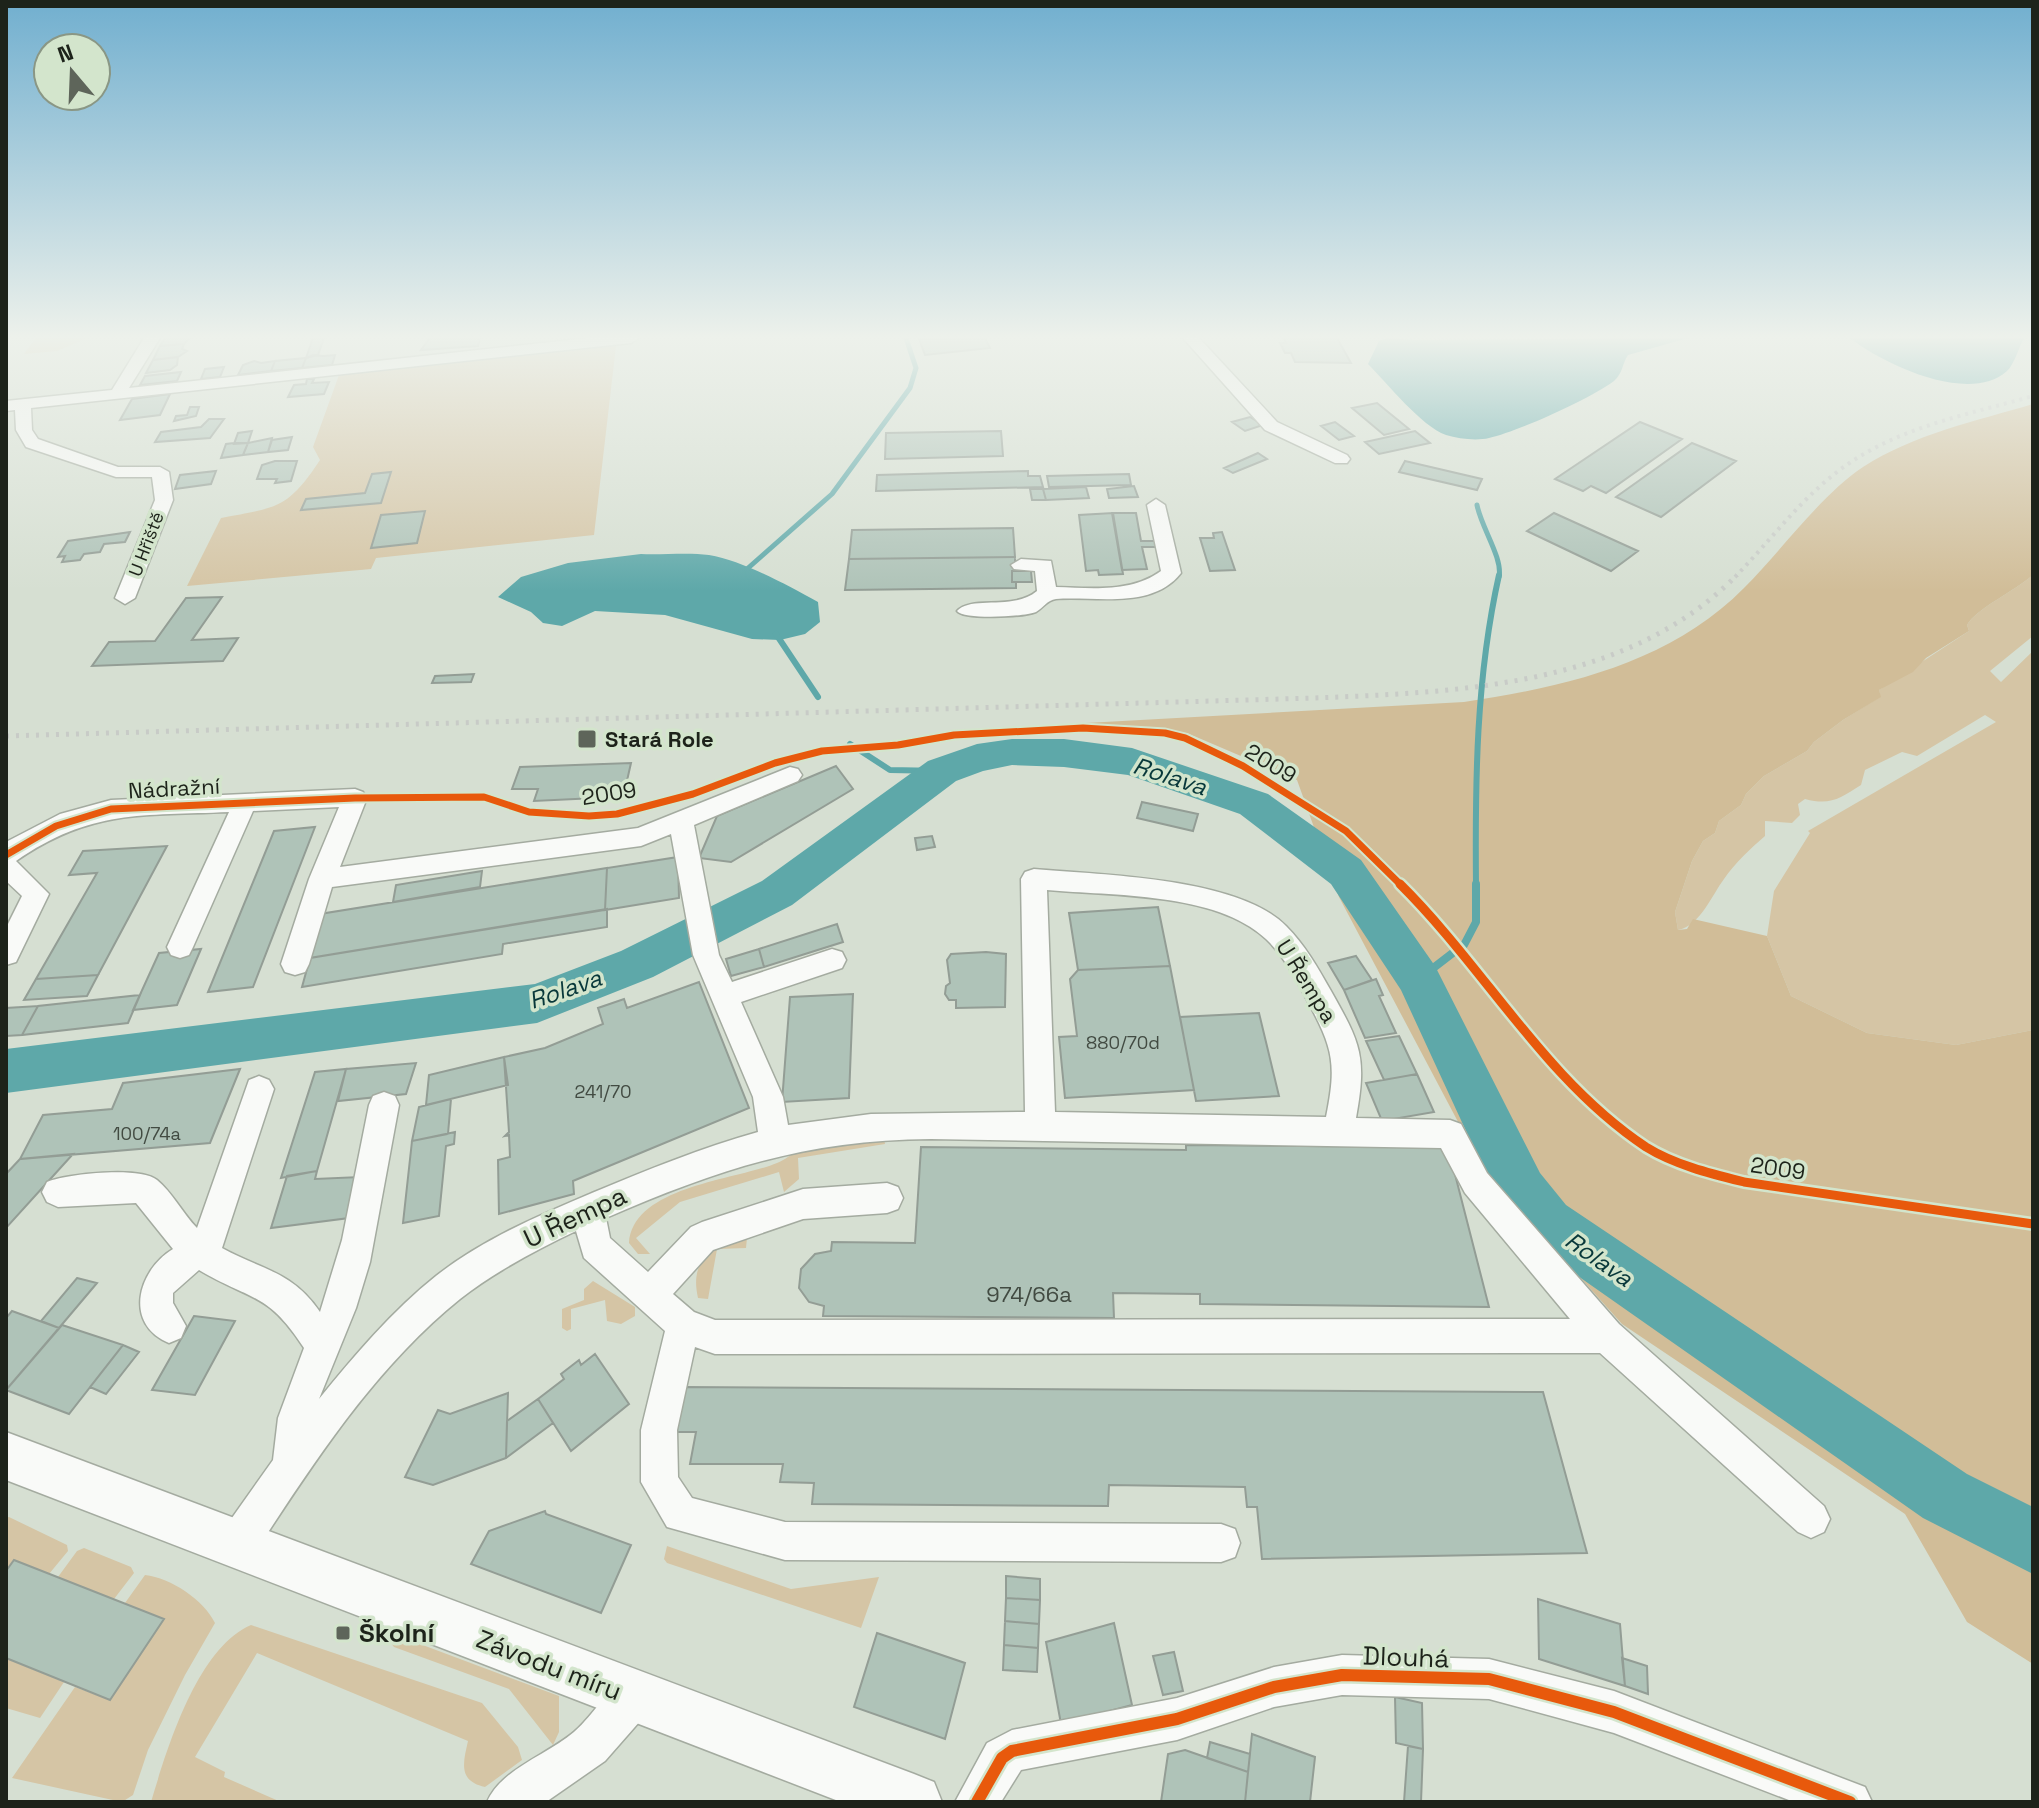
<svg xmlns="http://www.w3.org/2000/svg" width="2039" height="1808" viewBox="0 0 2039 1808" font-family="'Space Grotesk',sans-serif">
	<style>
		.green { fill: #d5c5a5 }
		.forest { fill: #d1bd98 }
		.water { fill: #5ea8a9 }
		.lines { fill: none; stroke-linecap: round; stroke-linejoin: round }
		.stream-far2 { stroke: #5ea8a9; stroke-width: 5 }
		.stream-far1 { stroke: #5ea8a9; stroke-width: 6 }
		.stream { stroke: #5ea8a9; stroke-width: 8 }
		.river { fill: #5ea8a9; fill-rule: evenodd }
		.building { fill: #afc3b8; stroke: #939d95; stroke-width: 2 }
		.minor-casing { stroke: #a4aba0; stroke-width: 3 }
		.major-casing { stroke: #a4aba0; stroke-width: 3 }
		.minor { fill: #f9faf8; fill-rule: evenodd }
		.major { fill: #f9faf8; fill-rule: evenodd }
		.rail-far1 { stroke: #c8cbc7; stroke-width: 4; stroke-dasharray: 3 5; stroke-linecap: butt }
		.rail { stroke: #c8cbc7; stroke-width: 5; stroke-dasharray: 3 7; stroke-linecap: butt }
		.cycleway-far2-casing { stroke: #d3e5cc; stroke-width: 11 }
		.cycleway-far1-casing { stroke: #d3e5cc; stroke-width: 14 }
		.cycleway-casing { stroke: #d3e5cc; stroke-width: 17 }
		.cycleway-far2 { stroke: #e8590c; stroke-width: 7 }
		.cycleway-far1 { stroke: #e8590c; stroke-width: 9 }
		.cycleway { stroke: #e8590c; stroke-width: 12 }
		.poi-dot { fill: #5e655a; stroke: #d3e5cc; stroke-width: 3 }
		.labels { text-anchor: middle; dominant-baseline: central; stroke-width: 7; stroke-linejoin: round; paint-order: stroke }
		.far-street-label { font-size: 18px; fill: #1d231a; stroke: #d3e5cc }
		.number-label { font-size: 18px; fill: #424b42 }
		.poi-label { font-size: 22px; font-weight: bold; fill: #1d231a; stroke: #d3e5cc; text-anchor: start }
		.street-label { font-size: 22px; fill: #1d231a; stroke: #d3e5cc }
		.near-number-label { font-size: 22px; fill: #424b42 }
		.water-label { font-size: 24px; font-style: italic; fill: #08383a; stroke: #d3e5cc }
		.near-street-label { font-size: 26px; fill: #1d231a; stroke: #d3e5cc }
		.near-poi-label { font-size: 26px; font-weight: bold; fill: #1d231a; stroke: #d3e5cc; text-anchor: start }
	</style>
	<rect width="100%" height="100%" fill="#d6dfd2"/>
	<path class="green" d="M36 338H87L57 351 24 354Z
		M616 346 594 535 376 558 371 569 187 586 221 518C277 507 287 510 320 460L313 447 339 375Z
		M2033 575V636L1990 671 2001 682 2033 651V1030L1956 1045 1867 1033 1791 996 1767 936 1774 891 1810 833 1808 831 1996 722 1985 715 1917 756 1902 752 1865 770 1861 785C1840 798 1831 806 1805 799L1798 804 1800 815 1792 823 1765 821V836C1751 848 1735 863 1724 879 1712 895 1700 926 1678 930L1675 912 1692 861 1703 841 1715 833 1719 821 1741 805 1746 794 1764 776 1807 751 1814 742 1843 720 1880 697 1879 690 1969 631 1967 625C1976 609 2016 590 2033 575Z
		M884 1139 885 1144 798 1158 799 1179 784 1192 779 1172 680 1202 636 1238 650 1254H638L629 1243C633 1186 737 1180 777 1163 785 1160 791 1154 799 1151 821 1142 860 1143 884 1139Z
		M747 1238 746 1248 717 1249 708 1299 698 1298C689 1258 713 1247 747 1238Z
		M593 1281 635 1307V1316L621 1324 607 1321 605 1300 571 1309V1329L567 1331 562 1328V1309L584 1300V1289Z
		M9 1517 67 1545 68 1551 49 1574 15 1560 6 1571V1518Z
		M667 1546 791 1589 879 1577 861 1628 667 1563 664 1559Z
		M84 1548 131 1567 134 1573 114 1599 58 1577 77 1551Z
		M145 1575C171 1578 204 1600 215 1623L185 1675 148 1750 133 1795 122 1802 12 1778 75 1687 110 1700 163 1619 125 1603Z
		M251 1625 482 1703 518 1747 522 1760 485 1787C458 1781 463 1763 468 1741L257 1653 195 1757 225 1772 224 1777 281 1802H151C167 1749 197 1648 251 1625Z
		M396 1635 559 1696V1732L553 1745 509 1689 394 1647 390 1642Z
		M7 1659 64 1682 40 1718 6 1708Z"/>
	<path class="forest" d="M2033 404V575C2016 590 1976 609 1967 625L1969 631 1926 658 1913 672 1879 690 1881 697 1843 720 1814 742 1807 751 1764 776 1746 794 1741 805 1719 821 1715 833 1703 841 1692 861 1675 912 1678 930 1687 929 1693 919 1767 936 1791 996 1867 1033 1956 1045 2033 1030V1664L1967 1622 1905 1514 1622 1324 1483 1169 1339 897 1297 780 1187 733 1086 723 1464 702C1565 687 1670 663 1744 588 1781 551 1821 495 1863 467 1914 434 1976 421 2033 404Z"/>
	<path class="water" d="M1387 338 1414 340 1688 338 1628 355C1622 364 1623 373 1614 381 1590 399 1519 431 1489 438 1477 441 1459 439 1446 435 1421 426 1388 384 1368 364L1379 341Z
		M1850 338H2024C2019 347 2014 365 2007 371 1969 405 1883 364 1850 338Z
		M641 554C663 555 688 552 709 555 744 561 787 585 818 602L820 622 805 634 780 640 752 639 665 615 595 611 562 626 543 623 531 612 498 597 521 577 568 563Z"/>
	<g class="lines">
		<path class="stream-far2" d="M1477 505C1481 527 1503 558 1499 577
			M749 577 747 569 832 494 910 388 916 368 906 338"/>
		<path class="stream-far1" d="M776 634 818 697
			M850 744 890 770 942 771
			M1476 886C1475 781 1476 678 1499 575"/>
		<path class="stream" d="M1464 945 1476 922V884
			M1419 979 1454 952"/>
		<path class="river" d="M1012 739H1064L1132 748 1268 794 1361 860 1435 966 1540 1173 1566 1205 1967 1474 2033 1507V1574L1923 1518 1528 1241 1502 1209 1401 990 1331 884 1240 814 1128 775 1064 767 1012 765 983 771 956 781 792 905 653 977 537 1023 6 1093V1049L535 984 621 951 762 881 928 761 977 744Z"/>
	</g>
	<path class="building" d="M165 338H190L184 344 160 346Z
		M313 338H324L318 355 306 358Z
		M430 338H480L478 346 421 350Z
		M985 338 990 348 925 355 919 339Z
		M1284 338H1337L1351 363 1295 362 1291 353H1285L1280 343H1286Z
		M184 344 182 349 187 351 178 357 153 360 160 346Z
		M313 355 323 356 335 355 332 365 302 368 306 358Z
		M178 357 177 365 170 370 146 373 153 360Z
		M306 358 302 368 271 371 275 361Z
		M254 361 261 363 275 361 271 371 238 375 243 365Z
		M224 367 220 377 201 379 205 369Z
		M181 372 177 381 140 385 145 376Z
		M307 379H314L312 383 329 382 324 394 288 397 294 385 306 384Z
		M170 394 160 415 120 420 132 399Z
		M1377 403 1409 429 1384 435 1352 408Z
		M190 407H199L196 416 174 421 176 416 187 415Z
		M1250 417 1263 425 1245 431 1232 422Z
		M209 419H224L210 438 155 442 161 432 201 427Z
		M1335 422 1354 436 1339 440 1321 426Z
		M1640 422 1682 439 1606 493 1591 486 1583 491 1555 479Z
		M252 431 248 443 234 444 238 433Z
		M1001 431 1003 456 885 459 886 433Z
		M1415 431 1430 443 1379 454 1365 442Z
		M292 437 288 450 268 452 272 440Z
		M272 438 268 452 243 455 248 443Z
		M234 443H248L243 455 221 458 226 444Z
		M1692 443 1736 461 1661 517 1616 497Z
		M1258 453 1267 459 1233 473 1224 468Z
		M275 461H297L291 481 275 483 277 479H257L262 465Z
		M1405 461 1482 479 1477 490 1399 472Z
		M216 471 211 484 175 489 180 475Z
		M1028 471V476H1040L1043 487 876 491 877 475Z
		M391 472 381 503 301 510 306 499 365 493 372 474Z
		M1129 474 1131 485 1049 487 1047 476Z
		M1134 486 1138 497 1109 498 1107 489Z
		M1086 487 1089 498 1046 500 1043 489Z
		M1030 489H1043L1046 500H1032Z
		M425 511 417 543 371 548 381 515Z
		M1112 513H1136L1141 541H1157L1158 547H1142L1147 569 1122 570Z
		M1113 513 1123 574 1099 575 1098 570 1086 571 1079 515Z
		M1554 513 1565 518 1638 551 1611 571 1527 531Z
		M1013 528 1015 557 849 559 852 530Z
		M130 532 125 542 104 544 100 552 84 554 80 560 62 562 65 556 58 557 68 541Z
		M1222 532 1235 570 1210 571 1200 538H1214L1213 533Z
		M1015 557V571H1012V582H1016V588L845 590 849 559Z
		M1012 571H1031L1032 582H1012Z
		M222 597 192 640 238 638 223 661 92 666 109 642 155 641 186 598Z
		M474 674 471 682 432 683 435 676Z
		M631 763 626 785 600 786 596 798 534 801 538 789H512L520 767Z
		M836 766 853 789 731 862 699 858 717 816Z
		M1142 802 1198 814 1193 831 1137 818Z
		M315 827 253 987 208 992 274 831Z
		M932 836 935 847 917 850 915 838Z
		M167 846 98 975 36 979 97 873 69 875 83 851Z
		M678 857 679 898 605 910 607 868Z
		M607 868 605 910 310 958 320 914Z
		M482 871 480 887 393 902 396 885Z
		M1158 907 1170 966 1078 970 1069 913Z
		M607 909V927L503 944 502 954 302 987 310 958Z
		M837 924 843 942 764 967 759 949Z
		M201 949 177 1005 133 1010 159 953Z
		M759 949 764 967 731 976 726 959Z
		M986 952 1006 954 1005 1007 956 1008V1000H949L945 994 946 986 950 983 947 960 951 954Z
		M1356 956 1372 980 1344 990 1328 963Z
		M1170 966 1194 1090 1065 1098 1059 1037 1077 1036 1070 979 1078 970Z
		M98 975 87 996 24 1000 36 979Z
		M1376 979 1383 995 1379 996 1396 1033 1365 1038 1344 990Z
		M699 982 749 1108 573 1181 574 1194 499 1214 498 1160 510 1157 509 1135 505 1136 509 1132 504 1057 545 1048 603 1024 598 1008 624 999 627 1008Z
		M853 994 849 1098 782 1102 790 997Z
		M140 995 128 1023 22 1035 38 1006Z
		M38 1006 22 1035 6 1036V1008Z
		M1259 1013 1279 1096 1196 1101 1180 1017Z
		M1399 1036 1417 1074 1384 1080 1366 1041Z
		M504 1057 508 1085 426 1105 429 1075Z
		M416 1063 406 1094 338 1101 346 1069Z
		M240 1069 210 1143 20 1159 43 1115 112 1109 123 1083Z
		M346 1069 317 1171 281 1178 315 1072Z
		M1417 1074 1434 1112 1382 1121 1366 1083Z
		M451 1099 448 1134 412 1141 419 1107Z
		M455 1132 454 1144 446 1146 439 1216 403 1223 412 1141Z
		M1186 1145 1448 1147 1489 1307 1200 1304V1294L1113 1293 1114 1318 823 1316 824 1306 809 1302 799 1288 801 1269 815 1254 831 1251 832 1242 915 1243 921 1147 1186 1150Z
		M73 1154 6 1228V1174L20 1159Z
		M317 1171 315 1179 360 1177 349 1218 271 1228 287 1176Z
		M77 1278 97 1283 59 1328 41 1321Z
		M12 1311 59 1328 6 1390V1318Z
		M194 1316 235 1321 195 1395 152 1390Z
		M62 1325 123 1345 69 1414 6 1390Z
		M123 1345 139 1352 106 1394 90 1387Z
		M595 1354 629 1404 571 1451 538 1399 564 1379 561 1374 579 1360 581 1365Z
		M682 1387 1543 1392 1587 1553 1262 1559 1257 1507H1247L1245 1487 1109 1485 1108 1506 812 1504 814 1483 780 1482 783 1464H690L696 1432H674Z
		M508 1393 506 1458 433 1485 405 1477 438 1410 450 1414Z
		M538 1399 553 1423 506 1458 507 1421Z
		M545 1511 546 1514 631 1545 601 1613 471 1564 489 1531Z
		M14 1560 164 1619 110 1700 6 1658V1571Z
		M1006 1576 1040 1579V1600L1006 1598Z
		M1006 1598 1040 1600 1039 1624 1005 1621Z
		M1538 1599 1620 1624 1625 1686 1539 1659Z
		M1005 1621 1039 1624 1038 1648 1004 1645Z
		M1114 1623 1132 1705 1061 1724 1046 1642Z
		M877 1633 965 1663 945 1739 854 1707Z
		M1004 1645 1038 1648 1037 1672 1003 1670Z
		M1174 1652 1183 1691 1163 1695 1153 1656Z
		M1622 1658 1647 1666 1648 1694 1625 1686Z
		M1395 1697 1422 1703 1423 1749 1396 1743Z
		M1252 1734 1315 1757 1310 1802H1245Z
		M1210 1742 1250 1754 1248 1772 1207 1758Z
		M1408 1746 1423 1749 1421 1802H1404Z
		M1185 1750 1248 1772 1245 1802H1161L1168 1754Z"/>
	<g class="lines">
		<g class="minor-casing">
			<path id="minor" d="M144 338H160L129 388 588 338H639L631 343 31 408 32 430 38 439 118 467H160L169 472 173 500 135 598 125 604 115 598 155 500 152 477H116L26 447 16 430 15 410 6 411V401L112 390Z
				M1183 338H1199L1277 422 1347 455 1350 459 1347 463H1335L1265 430Z
				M1156 499 1165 505 1181 573C1152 610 1096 596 1056 599 1047 600 1043 608 1036 612 1023 617 964 620 957 611 971 595 1013 611 1037 591L1035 571 1014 569 1011 565 1021 559 1051 561 1056 587C1091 588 1131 593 1161 571L1147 505Z
				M790 767 798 769 802 775 798 781 694 825 719 955 732 982 832 949 842 952 846 960 842 968 741 1002 783 1097 788 1125 871 1114 1025 1112 1021 879 1025 872 1034 869C1101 875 1238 877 1286 926 1305 945 1318 968 1331 991 1361 1044 1367 1057 1356 1118L1450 1120 1461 1124 1487 1173 1619 1324 1824 1506 1830 1519 1824 1532 1811 1538 1798 1532 1600 1353 715 1354 695 1347 677 1430 678 1477 692 1498 785 1522 1221 1524 1235 1529 1240 1543 1235 1557 1221 1562 785 1560 667 1527 641 1482V1430L665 1331 584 1258 576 1231C536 1250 496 1271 460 1299 373 1369 310 1468 250 1560L236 1565 222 1560 217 1546 222 1532 273 1460 278 1418 304 1348C267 1291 251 1301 199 1270L173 1293V1303L186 1326 181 1338 169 1343C123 1324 138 1270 173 1249L136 1203 58 1207 47 1202 42 1192 47 1182C67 1174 139 1166 157 1180 172 1192 183 1214 197 1228L249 1080 259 1076 269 1080 274 1089 222 1248C262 1270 292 1271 320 1312L342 1240 369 1105 373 1096 384 1092 395 1096 399 1105 370 1262 356 1308 319 1399C354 1356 392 1311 436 1276 483 1239 538 1216 592 1193 647 1170 701 1148 758 1132L753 1097 693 955 671 834 641 846 332 887 309 964 305 972 295 975 285 972 281 964 309 879 339 807 253 811 193 947 189 955 180 958 171 955 167 947 229 812C142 816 91 809 16 861L49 894 16 962 6 965V928L22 896 6 881V842L60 814 111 800 355 789 363 792 367 798 340 867 638 828ZM1047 890C1112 896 1216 892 1266 939 1284 956 1296 979 1307 1000 1333 1048 1337 1063 1326 1117L1055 1112ZM931 1139 1441 1148 1465 1193 1570 1319 715 1320 694 1312 673 1294 713 1250 803 1219 887 1213 898 1209 903 1198 898 1187 887 1183 803 1189 702 1222 691 1227 648 1272 610 1238 606 1218C718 1169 807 1140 931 1139Z
				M1342 1655 1489 1659 1614 1691 1865 1787 1872 1802H1794L1614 1733 1489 1699 1342 1695 1274 1707 1177 1740 1021 1770 1001 1802H955L987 1743 1012 1730 1177 1698 1274 1667Z
				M633 1676 648 1682 654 1697 648 1712 605 1761 546 1802H487C501 1769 547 1755 574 1732 595 1714 607 1687 633 1676Z"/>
		</g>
		<g class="major-casing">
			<path id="major" d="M6 1432 914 1774 934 1782 942 1802H841L6 1480Z"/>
		</g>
		<use href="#minor" class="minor"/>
		<use href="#major" class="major"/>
		<path class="rail-far1" d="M1735 577C1772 539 1804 494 1848 464 1903 426 1970 414 2033 396"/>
		<path class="rail" d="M6 736 1315 698C1461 692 1628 686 1737 575"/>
		<g class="cycleway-far2-casing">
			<path id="cycleway-far2" d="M6 855 56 826 111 809 355 798 484 797 529 812 589 816 617 814 693 794 775 763 822 751 898 745 954 735 1083 728 1165 733 1185 738 1243 766 1346 831 1402 886"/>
		</g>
		<g class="cycleway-far1-casing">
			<path id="cycleway-far1" d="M1400 884C1485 968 1545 1080 1646 1147 1675 1165 1712 1174 1744 1182L2033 1224"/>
		</g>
		<g class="cycleway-casing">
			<path id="cycleway" d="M977 1802 1002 1758 1012 1751 1177 1719 1274 1687 1342 1675 1489 1679 1614 1712 1850 1802"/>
		</g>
		<use href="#cycleway-far2" class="cycleway-far2"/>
		<use href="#cycleway-far1" class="cycleway-far1"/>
		<use href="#cycleway" class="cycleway"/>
	</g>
	<linearGradient id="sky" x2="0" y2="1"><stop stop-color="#71afcf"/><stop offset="0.57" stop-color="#edf1eb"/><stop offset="1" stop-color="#edf1eb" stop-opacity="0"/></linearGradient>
	<rect width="2039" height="591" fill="url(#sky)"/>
	<g class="poi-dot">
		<rect x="577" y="729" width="20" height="20" rx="4"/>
		<rect x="335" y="1625" width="16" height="16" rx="4"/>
	</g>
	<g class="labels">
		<g class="far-street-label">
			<text transform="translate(146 544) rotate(-69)">U Hřiště</text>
		</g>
		<g class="number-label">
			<text x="1123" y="1042">880/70d</text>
			<text x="603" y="1091">241/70</text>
			<text x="147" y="1133">100/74a</text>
		</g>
		<g class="poi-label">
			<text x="605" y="739">Stará Role</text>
		</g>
		<g class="street-label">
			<text transform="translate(1271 763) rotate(31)">2009</text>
			<text transform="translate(174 788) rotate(-3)">Nádražní</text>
			<text transform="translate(609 793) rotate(-9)">2009</text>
			<text transform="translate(1307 981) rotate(58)">U Řempa</text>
			<text transform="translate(1778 1168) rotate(8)">2009</text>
		</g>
		<g class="near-number-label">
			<text x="1029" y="1294">974/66a</text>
		</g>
		<g class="water-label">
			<text transform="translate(1170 776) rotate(18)">Rolava</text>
			<text transform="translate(565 989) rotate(-19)">Rolava</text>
			<text transform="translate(1599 1259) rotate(35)">Rolava</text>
		</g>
		<g class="near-street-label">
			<text transform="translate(575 1217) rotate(-25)">U Řempa</text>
			<text transform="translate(1406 1657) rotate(2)">Dlouhá</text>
			<text transform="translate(549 1665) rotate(21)">Závodu míru</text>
		</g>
		<g class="near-poi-label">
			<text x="359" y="1633">Školní</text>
		</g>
	</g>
	<rect width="2039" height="1808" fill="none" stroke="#1d231a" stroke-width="16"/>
	<g transform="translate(72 72) rotate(341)"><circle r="38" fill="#d3e5cc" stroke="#8a9785" stroke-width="2"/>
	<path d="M0-6L14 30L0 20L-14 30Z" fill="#5e655a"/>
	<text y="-12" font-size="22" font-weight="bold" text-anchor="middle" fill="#1d231a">N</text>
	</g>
</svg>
